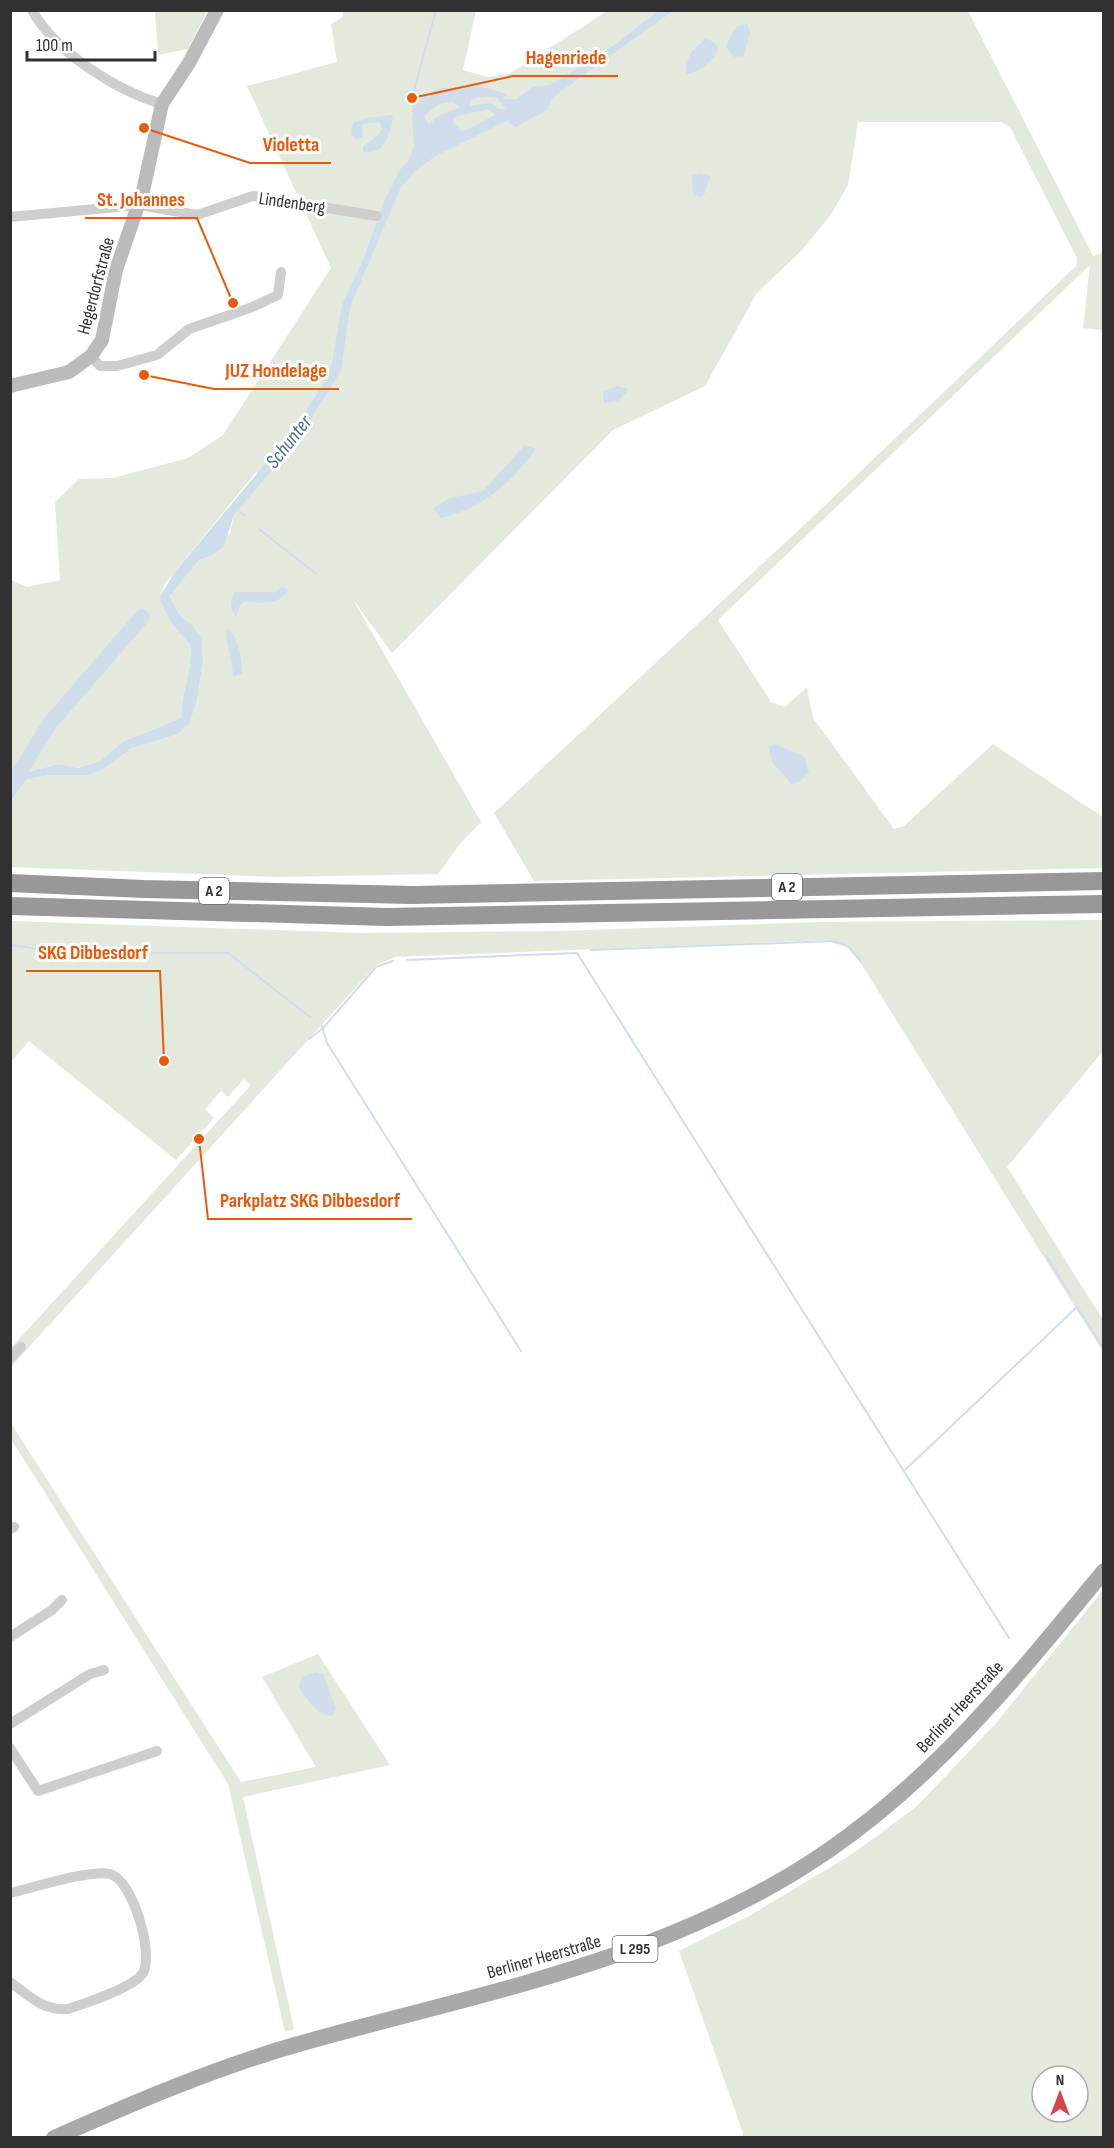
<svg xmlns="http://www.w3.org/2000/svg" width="1114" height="2148" viewBox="0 0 1114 2148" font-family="'Sofia Sans Condensed',sans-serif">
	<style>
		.green { fill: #e4e9de; fill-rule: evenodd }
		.water { fill: #cfdeea; fill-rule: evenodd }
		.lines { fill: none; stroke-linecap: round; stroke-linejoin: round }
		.stream { stroke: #cfdeea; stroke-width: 2 }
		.river { stroke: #cfdeea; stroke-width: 15 }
		.street { stroke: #cecece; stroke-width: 10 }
		.secondary { stroke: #bbb; stroke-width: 14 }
		.primary { stroke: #a9a9a9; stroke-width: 16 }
		.highway { stroke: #989898; stroke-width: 18 }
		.labels { text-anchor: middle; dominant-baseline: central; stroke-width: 6; stroke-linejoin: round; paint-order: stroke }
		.shield { fill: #fff; stroke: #6f6f6f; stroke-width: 1.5 }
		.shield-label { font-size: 16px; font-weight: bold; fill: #313131 }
		.street-label { font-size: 18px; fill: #313131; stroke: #fff }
		.water-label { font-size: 20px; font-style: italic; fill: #456e8d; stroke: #fff }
		.leader { fill: none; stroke: #e8590c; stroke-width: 2 }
		.callout-dot { fill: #e8590c; stroke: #fff; stroke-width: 2 }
		.callout-label { font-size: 20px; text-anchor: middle; font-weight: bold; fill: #e8590c; stroke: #fff; stroke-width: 6; stroke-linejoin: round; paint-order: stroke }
	</style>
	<rect width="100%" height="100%" fill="#fff"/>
	<path class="green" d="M155 11V10L207 11 188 49 158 55Z
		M343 11H476L463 70 487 77 509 74 607 11H968L1093 256 1103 252V330L1083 328 1090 265 718 620 771 702 785 707 807 687 813 718 894 829 904 826 993 744 1103 817V868L534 881 494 813 818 512 1076 266 1077 258 1011 129 1002 122H858L848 185 830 216 800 252 757 293 705 386 613 430 392 653 352 598 481 822 460 844 438 874 276 877 11 867V801L26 780 48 775H88L102 770 132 748 176 735 197 700 203 662 192 625 179 614 170 596 199 560 211 556 230 533 234 515 263 478 256 472 165 584 159 598 171 623 190 645C193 671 181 692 181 718L122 742 100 761 78 768 59 764 16 775 11 783V580L27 587 60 580 55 502 79 479 113 478 188 458 223 435 331 268 247 86 337 62 331 24 343 17Z
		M1103 920V1051L1007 1167 1103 1320V1352L862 965 846 946 824 940 395 957 376 965 11 1367 10 1349 251 1085 244 1079 228 1097 221 1091 205 1109 214 1118 176 1160 29 1041 11 1062V921L360 933 558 931 820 922Z
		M10 1422 241 1782 316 1767 262 1677 318 1654 390 1765 243 1797 294 2029 285 2032 228 1784 11 1439Z
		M1103 1590V2137H742L743 2133 679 1951 749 1916 852 1854 916 1807 997 1722ZM1042 2076H1078V2112H1042Z"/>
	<path class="water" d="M658 11H673L553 97 547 110 516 127 507 121 437 155 416 170 401 187 350 307 341 370 330 389 296 442 234 515 224 546 211 556 199 560 170 596 179 614 192 625 201 638 203 662 197 700 189 724 176 735 132 748 102 770 88 775H48L26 780 11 801V783L16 775 59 764 78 768 100 761 122 742 181 718C181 692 193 671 190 645L171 623 159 598 174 573 294 429 324 383 332 363 342 304 362 263 385 199 399 171 409 160 414 146 412 117 415 103 441 88 478 86 508 94 502 99H517L532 87 550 85 613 46ZM484 97H496L506 109H498L492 103 469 106 472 99ZM453 102 460 107 436 117 430 125 425 119V115L439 104ZM488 109 495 115 462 132 452 121 457 116Z
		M747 24 750 32 744 56 734 57 726 47C732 35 732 25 747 24Z
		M706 38 715 43 718 49C713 62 700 71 687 74L685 69 691 52Z
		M392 115C395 122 387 140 382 147 377 152 369 152 363 152V146L378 135 382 128 379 122 362 124 363 137 356 140 351 134 353 123 368 118Z
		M701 173 710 177 704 195 700 197 693 195 692 176Z
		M617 386 629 389 618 401 604 403 603 392Z
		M525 445 536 449C509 485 485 507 441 518L433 509 447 499 483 491Z
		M282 587 289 590C277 607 262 602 244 602L240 605 236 617C230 609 229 602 235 592H275Z
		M227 628C239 637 242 658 242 673L233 677C233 661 224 638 227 628Z
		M774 744 804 756 809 773 799 782 791 784 772 762 769 747Z
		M315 1672 323 1674 336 1709 332 1716C318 1715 305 1699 299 1687L301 1677Z"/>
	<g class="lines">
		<path class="stream" d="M414 112 412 98 436 10
			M237 509 244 515
			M259 529 315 573
			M10 945 56 951
			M591 950 833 941 849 947 860 960
			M74 953H228L310 1017
			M407 960 577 953 1009 1638
			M322 1026 327 1043 521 1351
			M309 1039 324 1027 376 967 393 961
			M1046 1255 1071 1296
			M904 1471 1077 1307 1104 1349"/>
		<path class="river" d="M16 778 50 723 142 617"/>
		<path class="street" d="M32 10C55 52 117 91 162 104
			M10 217 139 205 197 215 253 196 377 216
			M91 356 100 366H117L157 355 189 329 250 308 278 295 281 272
			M10 1358 21 1347
			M10 1529 14 1527
			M10 1637 52 1610 62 1600
			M10 1724 90 1674 104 1670
			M10 1748 38 1791 157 1751
			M10 1893C32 1888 92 1869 110 1874 133 1880 154 1954 143 1973 133 1988 86 2003 68 2009 44 2011 29 1996 10 1982"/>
		<path class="secondary" d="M10 386 69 372 91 356 102 340 116 270 143 191 162 104 189 63 217 10"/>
		<path class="primary" d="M54 2138C133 2103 212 2069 295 2045 478 1993 669 1961 829 1850 938 1775 1020 1673 1104 1571"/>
		<path class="highway" d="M10 883 144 889 413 895 1104 881
			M10 906 387 917 1104 904"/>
	</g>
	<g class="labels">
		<g class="shield">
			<rect x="772" y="874" width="30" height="26" rx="4.5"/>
			<rect x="199" y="878" width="30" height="26" rx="4.5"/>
			<rect x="612.5" y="1936" width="45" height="26" rx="4.5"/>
		</g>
		<g class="shield-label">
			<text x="787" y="887">A 2</text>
			<text x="214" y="891">A 2</text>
			<text x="635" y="1949">L 295</text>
		</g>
		<g class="street-label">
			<text transform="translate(292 203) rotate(8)">Lindenberg</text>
			<text transform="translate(96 286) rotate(-75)">Hegerdorfstraße</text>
			<text transform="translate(960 1707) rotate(-47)">Berliner Heerstraße</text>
			<text transform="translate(544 1957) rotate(-16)">Berliner Heerstraße</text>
		</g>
		<g class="water-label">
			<text transform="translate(289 442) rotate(-52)">Schunter</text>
		</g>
	</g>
	<path class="leader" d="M412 98L513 76H618M144 128L250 163H331M233 303L197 218H85M144 375L214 389H339M164 1061L160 971H26M199 1139L208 1219H412"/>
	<g class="callout-dot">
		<circle cx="412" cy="98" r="6"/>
		<circle cx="144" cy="128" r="6"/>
		<circle cx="233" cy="303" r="6"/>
		<circle cx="144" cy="375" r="6"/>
		<circle cx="164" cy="1061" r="6"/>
		<circle cx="199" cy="1139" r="6"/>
	</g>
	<g class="callout-label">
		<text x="566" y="64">Hagenriede</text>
		<text x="291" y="151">Violetta</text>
		<text x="141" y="206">St. Johannes</text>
		<text x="276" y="377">JUZ Hondelage</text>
		<text x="93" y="959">SKG Dibbesdorf</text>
		<text x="310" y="1207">Parkplatz SKG Dibbesdorf</text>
	</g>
	<rect width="1114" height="2148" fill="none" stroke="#313131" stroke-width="24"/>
	<g transform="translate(1060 2094)"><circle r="28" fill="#ffffff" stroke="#adadad" stroke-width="1.5"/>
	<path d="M0-4.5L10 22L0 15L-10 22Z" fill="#d6454a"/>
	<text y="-9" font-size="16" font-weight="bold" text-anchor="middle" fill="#313131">N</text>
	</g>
	<path d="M27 51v9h128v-9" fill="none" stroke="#313131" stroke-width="3"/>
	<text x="36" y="51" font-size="18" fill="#313131" stroke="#ffffff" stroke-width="4.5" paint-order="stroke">100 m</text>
</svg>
